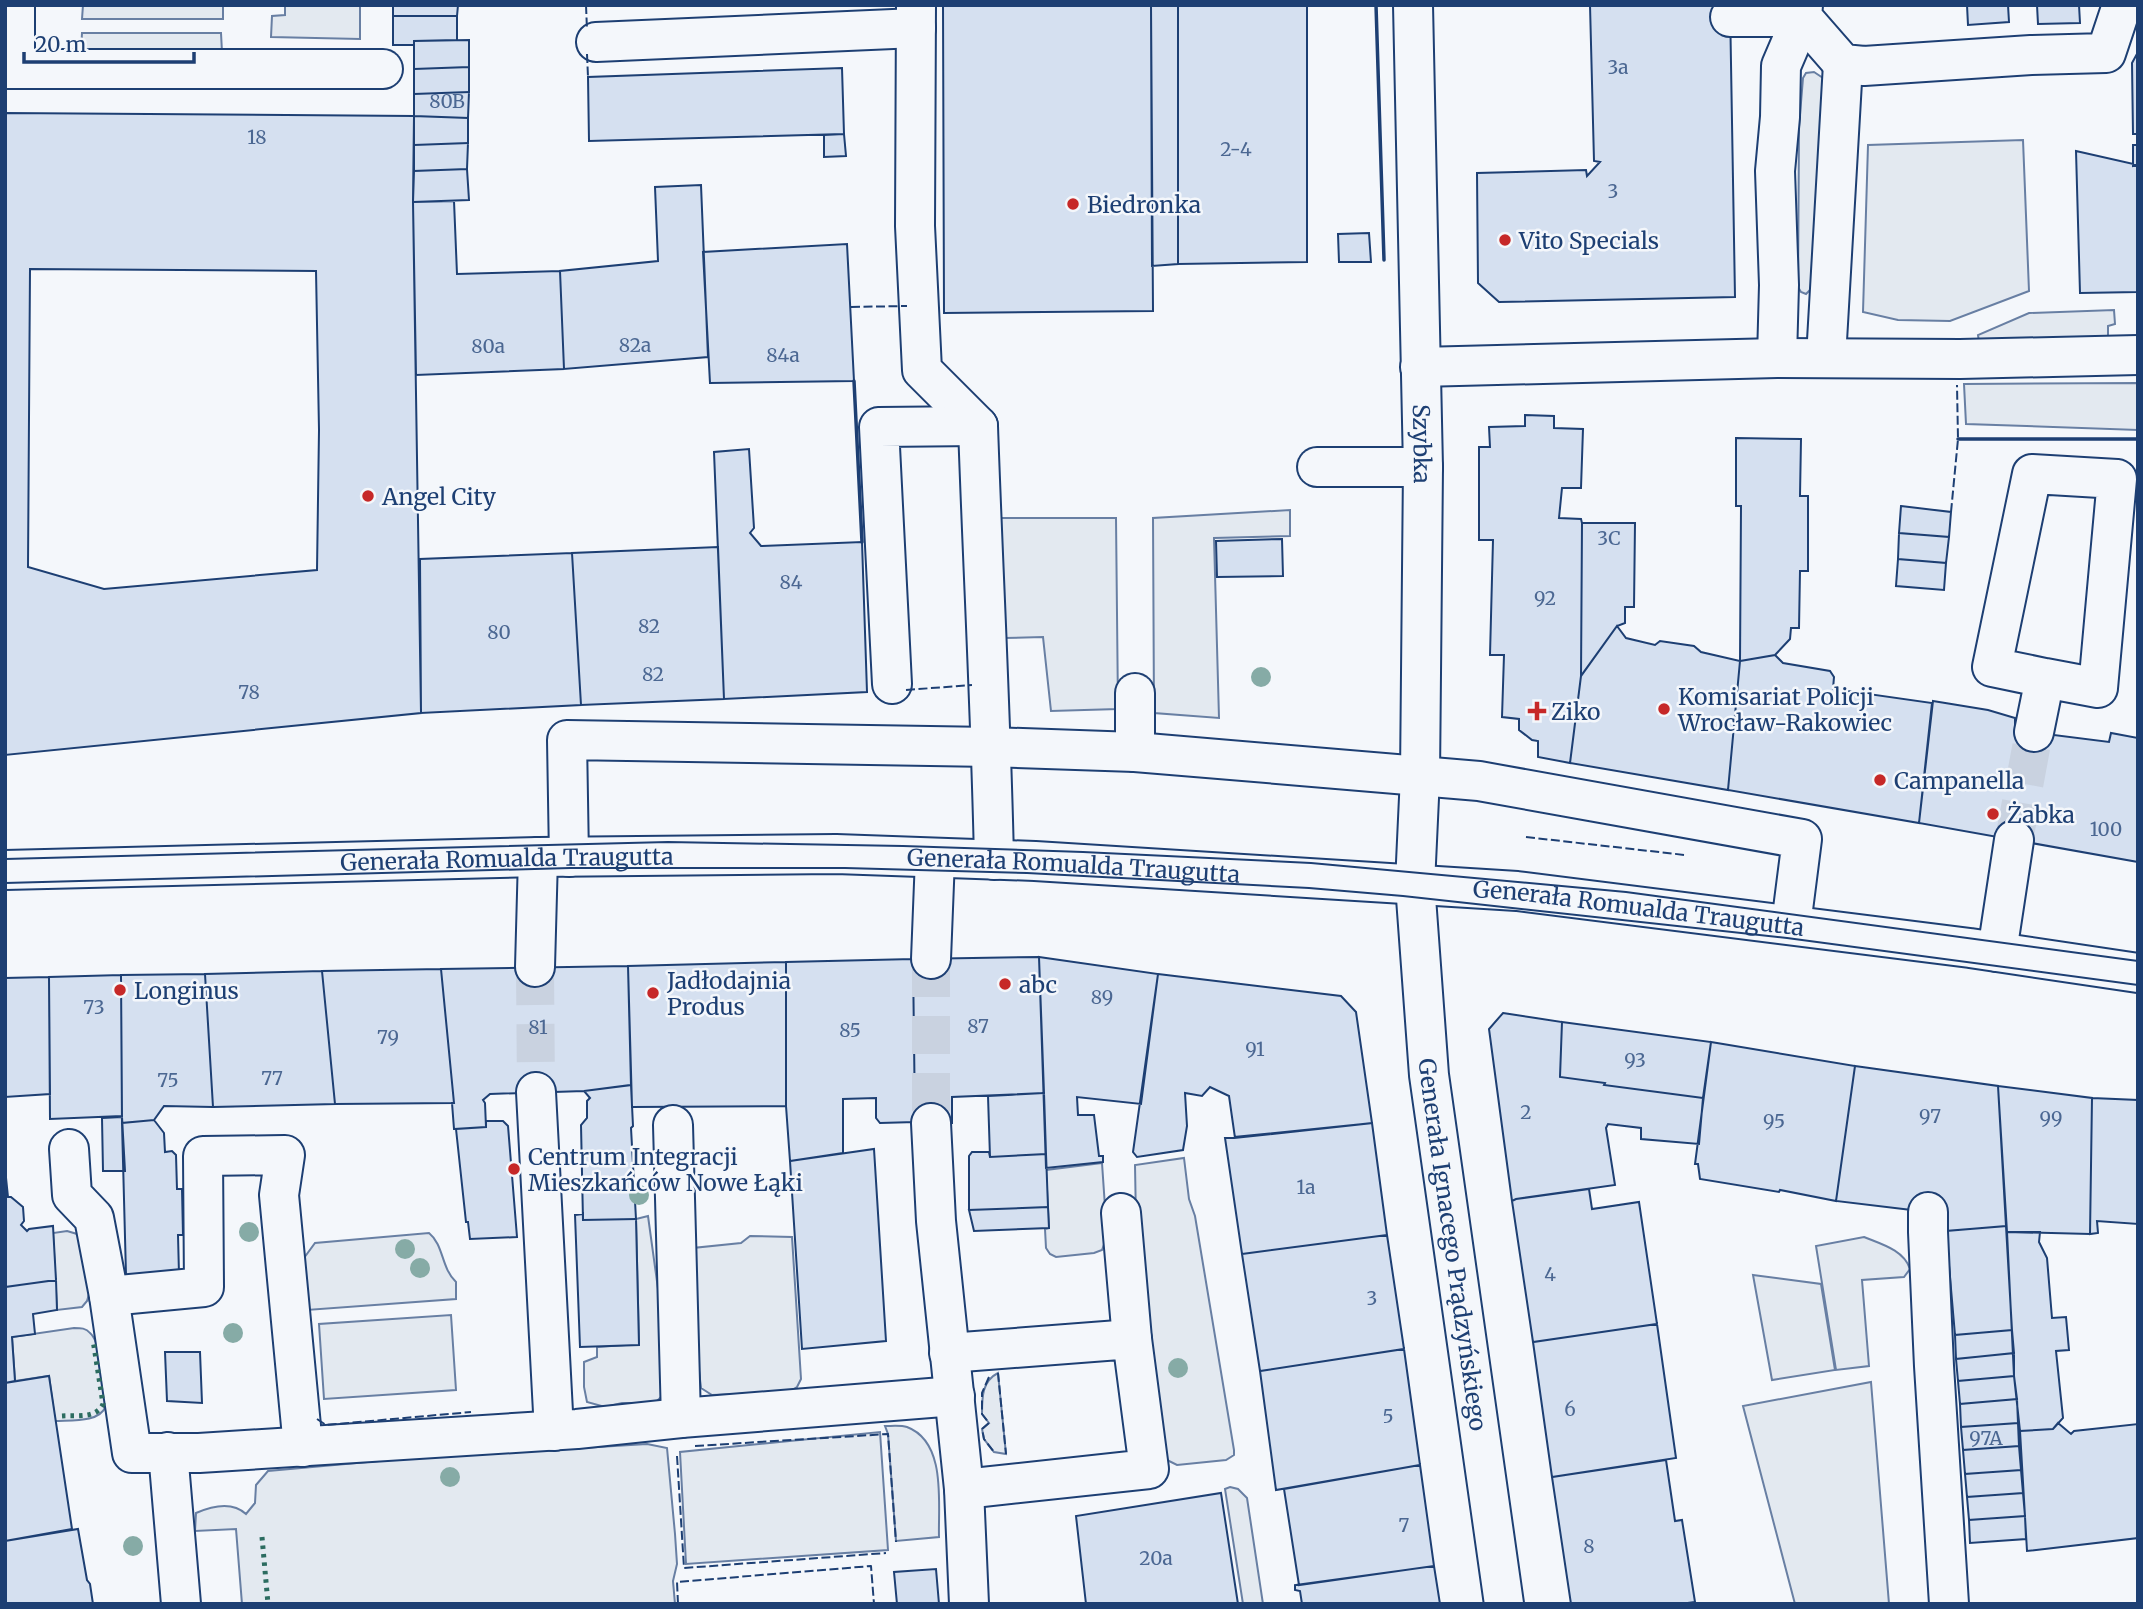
<svg xmlns="http://www.w3.org/2000/svg" width="2143" height="1609" viewBox="0 0 2143 1609" font-family="Merriweather,serif">
	<style>
		.green { fill: #e3e9f0; stroke: #687fa3; stroke-width: 2 }
		.building { fill: #d5e0f0; stroke: #1d3f73; stroke-width: 2; fill-rule: evenodd }
		.lines { fill: none; stroke-linecap: round; stroke-linejoin: round }
		.minor-tunnel { stroke: #c9d2e0; stroke-width: 38; stroke-dasharray: 38 19; stroke-linecap: butt }
		.minor-casing { stroke: #1d3f73; stroke-width: 42 }
		.major-casing { stroke: #1d3f73; stroke-width: 42 }
		.minor { stroke: #f4f7fb; stroke-width: 38 }
		.major { stroke: #f4f7fb; stroke-width: 38 }
		.tram { stroke: #1d3f73; stroke-width: 2 }
		.hedge { stroke: #2c6c60; stroke-width: 5; stroke-dasharray: 3.5 5; stroke-linecap: butt }
		.fence { stroke: #1d3f73; stroke-width: 2; stroke-dasharray: 9 3.5; stroke-linecap: butt }
		.wall { stroke: #1d3f73; stroke-width: 3.5 }
		.tree { fill: #86aba6 }
		.poi-dot { fill: #c62828; stroke: #f4f7fb; stroke-width: 2.5 }
		.labels { text-anchor: middle; dominant-baseline: central; stroke-width: 5; stroke-linejoin: round; paint-order: stroke }
		.number-label { font-size: 19px; fill: #4b6792 }
		.poi-label { font-size: 23px; fill: #1d3f73; stroke: #f4f7fb; text-anchor: start }
		.street-label { font-size: 23px; fill: #1d3f73; stroke: #f4f7fb }
	</style>
	<rect width="100%" height="100%" fill="#f4f7fb"/>
	<path class="green" d="M83 5H223V19H82Z
		M285 5H360V39L271 37 272 16 285 15Z
		M82 33H221L222 52 81 51Z
		M1814 72 1823 78 1814 286 1806 294 1801 292 1798 287 1799 127 1803 78 1806 73Z
		M2023 140 2029 291 1950 321 1898 320 1863 312 1868 145Z
		M2114 310 2115 324 2108 326V338L1979 342 1978 335 2029 313Z
		M2138 383V430L1966 424 1964 384Z
		M1290 510V536L1214 538 1219 718 1154 713 1153 518Z
		M998 518H1116L1118 709 1051 711 1043 637 1004 638Z
		M1184 1158 1189 1199 1195 1216 1234 1450V1455L1226 1460 1177 1465 1167 1460 1136 1222 1135 1165Z
		M1102 1163 1107 1236 1102 1250 1094 1253 1056 1257 1050 1254 1046 1248 1045 1229 1049 1228 1046 1170Z
		M648 1216 659 1296 664 1394 657 1401 643 1403H622L605 1407 587 1402 584 1387V1362L597 1357V1347L639 1344 636 1219Z
		M67 1231 77 1234 81 1238 89 1294 87 1301 82 1307 57 1310 53 1233Z
		M429 1233C444 1245 441 1268 456 1282V1299L307 1310 304 1258 315 1243Z
		M750 1236 792 1237 801 1379 797 1387 789 1392 712 1395 701 1388 692 1310 693 1248 741 1243Z
		M1864 1237C1881 1244 1904 1250 1910 1269L1904 1277 1862 1280 1869 1366 1836 1370 1816 1246Z
		M1753 1275 1821 1284 1835 1370 1772 1380Z
		M451 1315 456 1390 324 1399 319 1324Z
		M74 1328C81 1328 86 1328 90 1333 102 1343 104 1389 106 1406 99 1423 72 1420 55 1421L49 1376 15 1381 12 1337Z
		M998 1373 1006 1454 994 1452 984 1439 982 1429 989 1423 982 1414C982 1397 982 1381 998 1373Z
		M1871 1382 1889 1604H1795L1743 1406Z
		M885 1426C892 1426 901 1425 907 1427 947 1442 938 1504 939 1537L896 1541 888 1434Z
		M880 1432 888 1550 686 1564 680 1452Z
		M647 1444 667 1448 675 1534 677 1564 673 1581 675 1604H242L236 1529 195 1531 196 1513C212 1506 232 1501 246 1514L255 1503 256 1485 268 1471 401 1459Z
		M1230 1487 1238 1489 1247 1498 1263 1604H1243L1225 1489Z"/>
	<path class="building" d="M393 5H458L457 16H393Z
		M943 5H1151L1153 311 944 313Z
		M1151 5H1178V264L1152 266Z
		M1178 5H1307V262L1178 264Z
		M1590 5H1730L1735 297 1499 302 1478 283 1477 173 1586 170 1587 176 1600 162 1594 161Z
		M1967 5H2008L2009 22 1968 25Z
		M2037 5H2079L2080 23 2038 24Z
		M393 16H457V40L414 41V45H393Z
		M469 40V67L414 69V41Z
		M2138 52V134H2133L2132 63Z
		M469 67V92L414 94V69Z
		M842 68 844 134 589 141 588 77Z
		M469 92 468 118 414 116V94Z
		M5 113 414 116 413 202 421 713 5 755ZM30 269 316 271 319 430 317 570 104 589 28 567Z
		M414 116 468 118V143L414 145Z
		M844 134 846 156 824 157V135Z
		M468 143 467 169 414 171V145Z
		M2133 145H2138V165L2133 166Z
		M2076 151 2138 165V292L2080 293Z
		M467 169 469 200 413 202 414 171Z
		M701 185 708 357 564 369 560 271 658 261 655 187Z
		M454 201 457 274 560 271 564 369 416 375 413 202Z
		M1369 233 1371 262H1339L1338 234Z
		M847 244 854 381 710 383 703 252Z
		M1525 415 1554 416V428L1583 429 1581 488H1562L1559 518 1581 519 1582 523 1581 676 1570 763 1538 757V741L1532 740 1519 730V719L1502 717 1504 655H1490L1493 540H1479V447H1490L1489 427 1525 426Z
		M1736 438 1801 439 1800 496H1808V571H1800L1799 628H1791L1790 639 1775 655 1740 661 1741 506H1736Z
		M749 449 754 528 750 533 761 546 862 542 867 692 724 699 714 452Z
		M1901 506 1951 512 1949 537 1899 533Z
		M1582 523H1635L1634 607H1625V623L1617 626 1581 676Z
		M1899 533 1949 537 1946 563 1898 559Z
		M1282 539 1283 576 1217 577 1216 541Z
		M718 547 724 699 581 705 572 553Z
		M572 553 581 705 421 713 420 559Z
		M1898 559 1946 563 1944 590 1896 586Z
		M1617 626 1626 638 1655 645 1660 641 1694 646 1701 652 1740 661 1728 790 1570 763 1581 676Z
		M1775 655 1783 663 1830 671 1834 677 1833 689 1932 703 1919 823 1728 790 1740 661Z
		M1933 701 1988 710 2015 718V730L2109 742 2111 733 2138 738V862L1919 823Z
		M1039 957 1158 974 1141 1104 1077 1097 1078 1115H1094L1099 1156H1103V1162L1046 1168Z
		M1039 957 1044 1093 952 1097V1123L915 1122 913 959Z
		M913 959 915 1122 880 1123 876 1118V1098L843 1099V1153L790 1161 786 1106V962Z
		M786 962V1106L632 1107 628 966Z
		M628 966 631 1085 584 1091 490 1094 483 1100 485 1103 486 1127 454 1129 452 1103H454L441 969Z
		M441 969 454 1103 335 1104 322 971Z
		M322 971 335 1104 213 1107 205 974Z
		M205 974 213 1107 164 1106 154 1120 122 1123 121 975Z
		M1158 974 1341 996 1356 1012 1372 1123 1235 1138 1229 1096 1210 1087 1202 1096 1185 1093 1187 1126 1183 1150 1137 1157 1133 1152Z
		M121 975 122 1116 50 1119 49 977Z
		M49 977 50 1094 5 1097V978Z
		M1503 1013 1562 1022 1560 1077 1605 1083 1604 1085 1703 1098 1699 1144 1641 1139V1128L1608 1124 1606 1128 1615 1185 1516 1199 1512 1201 1489 1029Z
		M1562 1022 1711 1042 1703 1098 1604 1085 1605 1083 1560 1077Z
		M1711 1042 1855 1066 1836 1201 1780 1190 1779 1192 1700 1179 1698 1164H1695Z
		M1855 1066 1998 1086 2006 1226 1946 1231 1928 1212 1836 1201Z
		M631 1085 633 1126 631 1128 636 1219 583 1220 581 1125 587 1118V1101L590 1098 584 1091Z
		M1998 1086 2092 1098 2090 1234 2007 1232Z
		M1044 1093 1046 1154 990 1157 988 1096Z
		M2092 1098 2138 1100V1224L2097 1221 2098 1233 2090 1234Z
		M122 1117 125 1171H103L102 1118Z
		M154 1120 164 1133 165 1152 172 1151 176 1155 177 1189H182L183 1235H178L179 1274 126 1275 122 1123Z
		M486 1121H503L508 1126 517 1237 470 1239 468 1222H466L456 1129 486 1127Z
		M1372 1123 1387 1235 1242 1254 1225 1138Z
		M874 1149 886 1341 802 1349 790 1161Z
		M972 1152H989L990 1157 1046 1154 1048 1207 969 1210V1156Z
		M5 1168 8 1197H11L23 1207 24 1221 21 1225 27 1231 29 1229 53 1226 56 1280 5 1287Z
		M1589 1189 1592 1209 1639 1202 1657 1324 1533 1342 1512 1201 1516 1199Z
		M1048 1207 1049 1228 974 1231 969 1210Z
		M583 1214V1220L636 1219 639 1345 580 1347 575 1215Z
		M2006 1226 2012 1330 1955 1335 1946 1231Z
		M2007 1232H2040L2039 1242 2047 1258 2052 1318 2066 1317 2069 1350 2056 1351 2063 1418 2053 1429 2020 1431 2014 1376Z
		M1387 1235 1404 1349 1260 1371 1242 1254Z
		M56 1280 57 1310 33 1314 35 1334 12 1337 15 1381 5 1383V1287Z
		M1657 1324 1676 1458 1552 1477 1533 1342Z
		M2012 1330 2014 1353 1956 1359 1955 1335Z
		M1404 1349 1420 1465 1276 1490 1260 1371Z
		M165 1352H200L202 1403 167 1401Z
		M2014 1353V1376L1958 1381 1956 1359Z
		M49 1376 72 1529 5 1541V1383Z
		M2014 1376 2017 1399 1960 1404 1958 1381Z
		M2017 1399 2018 1423 1961 1427 1960 1404Z
		M2018 1423 2019 1446 1963 1450 1961 1427Z
		M2058 1423 2071 1434 2074 1431 2138 1424V1538L2027 1551 2020 1431 2053 1429Z
		M2019 1446 2021 1470 1965 1474 1963 1450Z
		M1666 1460 1675 1521 1682 1520 1695 1602 1680 1604H1571L1552 1477Z
		M1420 1465 1434 1566 1299 1585 1284 1489Z
		M2021 1470 2023 1493 1967 1497 1965 1474Z
		M1221 1493 1238 1604H1086L1076 1516Z
		M2023 1493 2025 1516 1969 1520 1967 1497Z
		M2025 1516 2026 1539 1970 1543 1969 1520Z
		M78 1529 87 1580 90 1584 93 1604H5V1541Z
		M1434 1566 1440 1604H1302L1300 1591 1295 1590V1585Z
		M936 1569 939 1604H897L894 1572Z"/>
	<g class="lines">
		<path class="minor-tunnel" d="M2014 840 2034 732
			M931 959V1123
			M535 967 536 1092"/>
		<g class="minor-casing">
			<g id="minor">
				<path d="M15 5V69"/>
				<path d="M916 5 915 226 922 370 978 426C983 571 991 716 994 860"/>
				<path id="s1" d="M1413 5 1423 467 1420 776 1415 884 1429 1075 1504 1604"/>
				<path d="M1803 5 1802 17 1843 64 1864 66 2031 55 2106 53 2122 5"/>
				<path d="M1730 17H1802L1781 66 1780 117 1775 171 1779 285 1777 358"/>
				<path d="M596 42 916 28"/>
				<path d="M5 69H383"/>
				<path d="M1826 358 1843 64"/>
				<path d="M1420 367 1777 358 1960 359 2138 355"/>
				<path d="M1317 467H1423"/>
				<path d="M892 684 879 427 978 426"/>
				<path d="M2034 732 2045 678 2098 688 2117 479 2032 474 1992 667 2045 678"/>
				<path d="M1135 752V693"/>
				<path d="M569 857 567 740 991 747 1135 752 1479 781 1802 839 1791 925"/>
				<path d="M1997 952 2014 840"/>
				<path d="M931 959 935 858"/>
				<path d="M535 967 538 857"/>
				<path d="M536 1092 554 1431"/>
				<path d="M931 1123 936 1221 964 1489 969 1604"/>
				<path d="M673 1125 681 1418"/>
				<path d="M69 1149 72 1195 94 1218 109 1296 132 1453H199L577 1429 681 1418 955 1396"/>
				<path d="M1928 1212V1232L1934 1366 1949 1604"/>
				<path d="M1121 1213 1132 1339"/>
				<path d="M109 1296 204 1287 203 1156 285 1155 279 1195 303 1447"/>
				<path d="M949 1353 1132 1339 1149 1469 964 1489"/>
				<path d="M168 1452 181 1604"/>
			</g>
		</g>
		<g class="major-casing">
			<g id="major">
				<path id="s2" d="M5 870 538 857 836 854 1035 861 1517 891 1970 948 2138 973"/>
			</g>
		</g>
		<use href="#minor" class="minor"/>
		<use href="#major" class="major"/>
		<path class="tram" d="M5 859 668 842 903 846 1083 852 1311 863 1626 892 2138 961
			M5 883 570 868H845L1027 873 1309 888 1403 896 1787 938 2138 985"/>
		<path class="hedge" d="M62 1416C77 1415 96 1419 103 1404L93 1340
			M262 1537 268 1604"/>
		<path class="fence" d="M586 5 587 30
			M587 54 588 77
			M851 307 907 306
			M1951 512 1958 439 1957 385
			M906 690 972 685
			M1526 837 1685 855
			M998 1373 1006 1454
			M989 1377 982 1393V1414L989 1423 982 1429 984 1439 994 1452
			M317 1419 326 1425 471 1412
			M695 1446 888 1434 896 1542
			M677 1456 684 1568 886 1553
			M2137 1601H2138
			M678 1604 677 1582 871 1566 874 1604"/>
		<path class="wall" d="M1376 5 1384 260
			M854 381 862 542
			M1958 439H2138"/>
	</g>
	<g class="tree">
		<circle cx="1261" cy="677" r="10"/>
		<circle cx="639" cy="1195" r="10"/>
		<circle cx="249" cy="1232" r="10"/>
		<circle cx="405" cy="1249" r="10"/>
		<circle cx="420" cy="1268" r="10"/>
		<circle cx="233" cy="1333" r="10"/>
		<circle cx="1178" cy="1368" r="10"/>
		<circle cx="450" cy="1477" r="10"/>
		<circle cx="133" cy="1546" r="10"/>
	</g>
	<g class="poi-dot">
		<circle cx="1073" cy="204" r="7"/>
		<circle cx="1505" cy="240" r="7"/>
		<circle cx="368" cy="496" r="7"/>
		<circle cx="1664" cy="709" r="7"/>
		<path d="M1533.5 700.5h7v7h7v7h-7v7h-7v-7h-7v-7h7z"/>
		<circle cx="1880" cy="780" r="7"/>
		<circle cx="1993" cy="814" r="7"/>
		<circle cx="1005" cy="984" r="7"/>
		<circle cx="120" cy="990" r="7"/>
		<circle cx="653" cy="993" r="7"/>
		<circle cx="514" cy="1169" r="7"/>
	</g>
	<g class="labels">
		<g class="number-label">
			<text x="1618" y="67">3a</text>
			<text x="447" y="101">80B</text>
			<text x="257" y="137">18</text>
			<text x="1236" y="149">2-4</text>
			<text x="1613" y="191">3</text>
			<text x="635" y="345">82a</text>
			<text x="488" y="346">80a</text>
			<text x="783" y="355">84a</text>
			<text x="1609" y="538">3C</text>
			<text x="791" y="582">84</text>
			<text x="1545" y="598">92</text>
			<text x="649" y="626">82</text>
			<text x="499" y="632">80</text>
			<text x="653" y="674">82</text>
			<text x="249" y="692">78</text>
			<text x="2106" y="829">100</text>
			<text x="1102" y="997">89</text>
			<text x="94" y="1007">73</text>
			<text x="978" y="1026">87</text>
			<text x="538" y="1027">81</text>
			<text x="850" y="1030">85</text>
			<text x="388" y="1037">79</text>
			<text x="1255" y="1049">91</text>
			<text x="1635" y="1060">93</text>
			<text x="272" y="1078">77</text>
			<text x="168" y="1080">75</text>
			<text x="1526" y="1112">2</text>
			<text x="1930" y="1116">97</text>
			<text x="2051" y="1118">99</text>
			<text x="1774" y="1121">95</text>
			<text x="1306" y="1187">1a</text>
			<text x="1550" y="1274">4</text>
			<text x="1372" y="1298">3</text>
			<text x="1570" y="1409">6</text>
			<text x="1388" y="1416">5</text>
			<text x="1986" y="1438">97A</text>
			<text x="1404" y="1525">7</text>
			<text x="1589" y="1546">8</text>
			<text x="1156" y="1558">20a</text>
		</g>
		<g class="poi-label">
			<text x="1087" y="204">Biedronka</text>
			<text x="1519" y="240">Vito Specials</text>
			<text x="382" y="496">Angel City</text>
			<text x="1678" y="696">Komisariat Policji<tspan x="1678" dy="26">Wrocław-Rakowiec</tspan></text>
			<text x="1551" y="711">Ziko</text>
			<text x="1894" y="780">Campanella</text>
			<text x="2007" y="814">Żabka</text>
			<text x="667" y="980">Jadłodajnia<tspan x="667" dy="26">Produs</tspan></text>
			<text x="1019" y="984">abc</text>
			<text x="134" y="990">Longinus</text>
			<text x="528" y="1156">Centrum Integracji<tspan x="528" dy="26">Mieszkańców Nowe Łąki</tspan></text>
		</g>
		<g class="street-label">
			<text stroke="none"><textPath href="#s1" startOffset="439">Szybka</textPath></text>
			<text stroke="none"><textPath href="#s2" startOffset="502">Generała Romualda Traugutta</textPath></text>
			<text stroke="none"><textPath href="#s2" startOffset="1069">Generała Romualda Traugutta</textPath></text>
			<text stroke="none"><textPath href="#s2" startOffset="1636">Generała Romualda Traugutta</textPath></text>
			<text stroke="none"><textPath href="#s1" startOffset="1242">Generała Ignacego Prądzyńskiego</textPath></text>
		</g>
	</g>
	<rect width="2143" height="1609" fill="none" stroke="#1d3f73" stroke-width="14"/>
	<path d="M24 52v10h170v-10" fill="none" stroke="#1d3f73" stroke-width="3.5"/>
	<text x="35" y="52" font-size="21" fill="#1d3f73" stroke="#f4f7fb" stroke-width="5" paint-order="stroke">20 m</text>
</svg>
